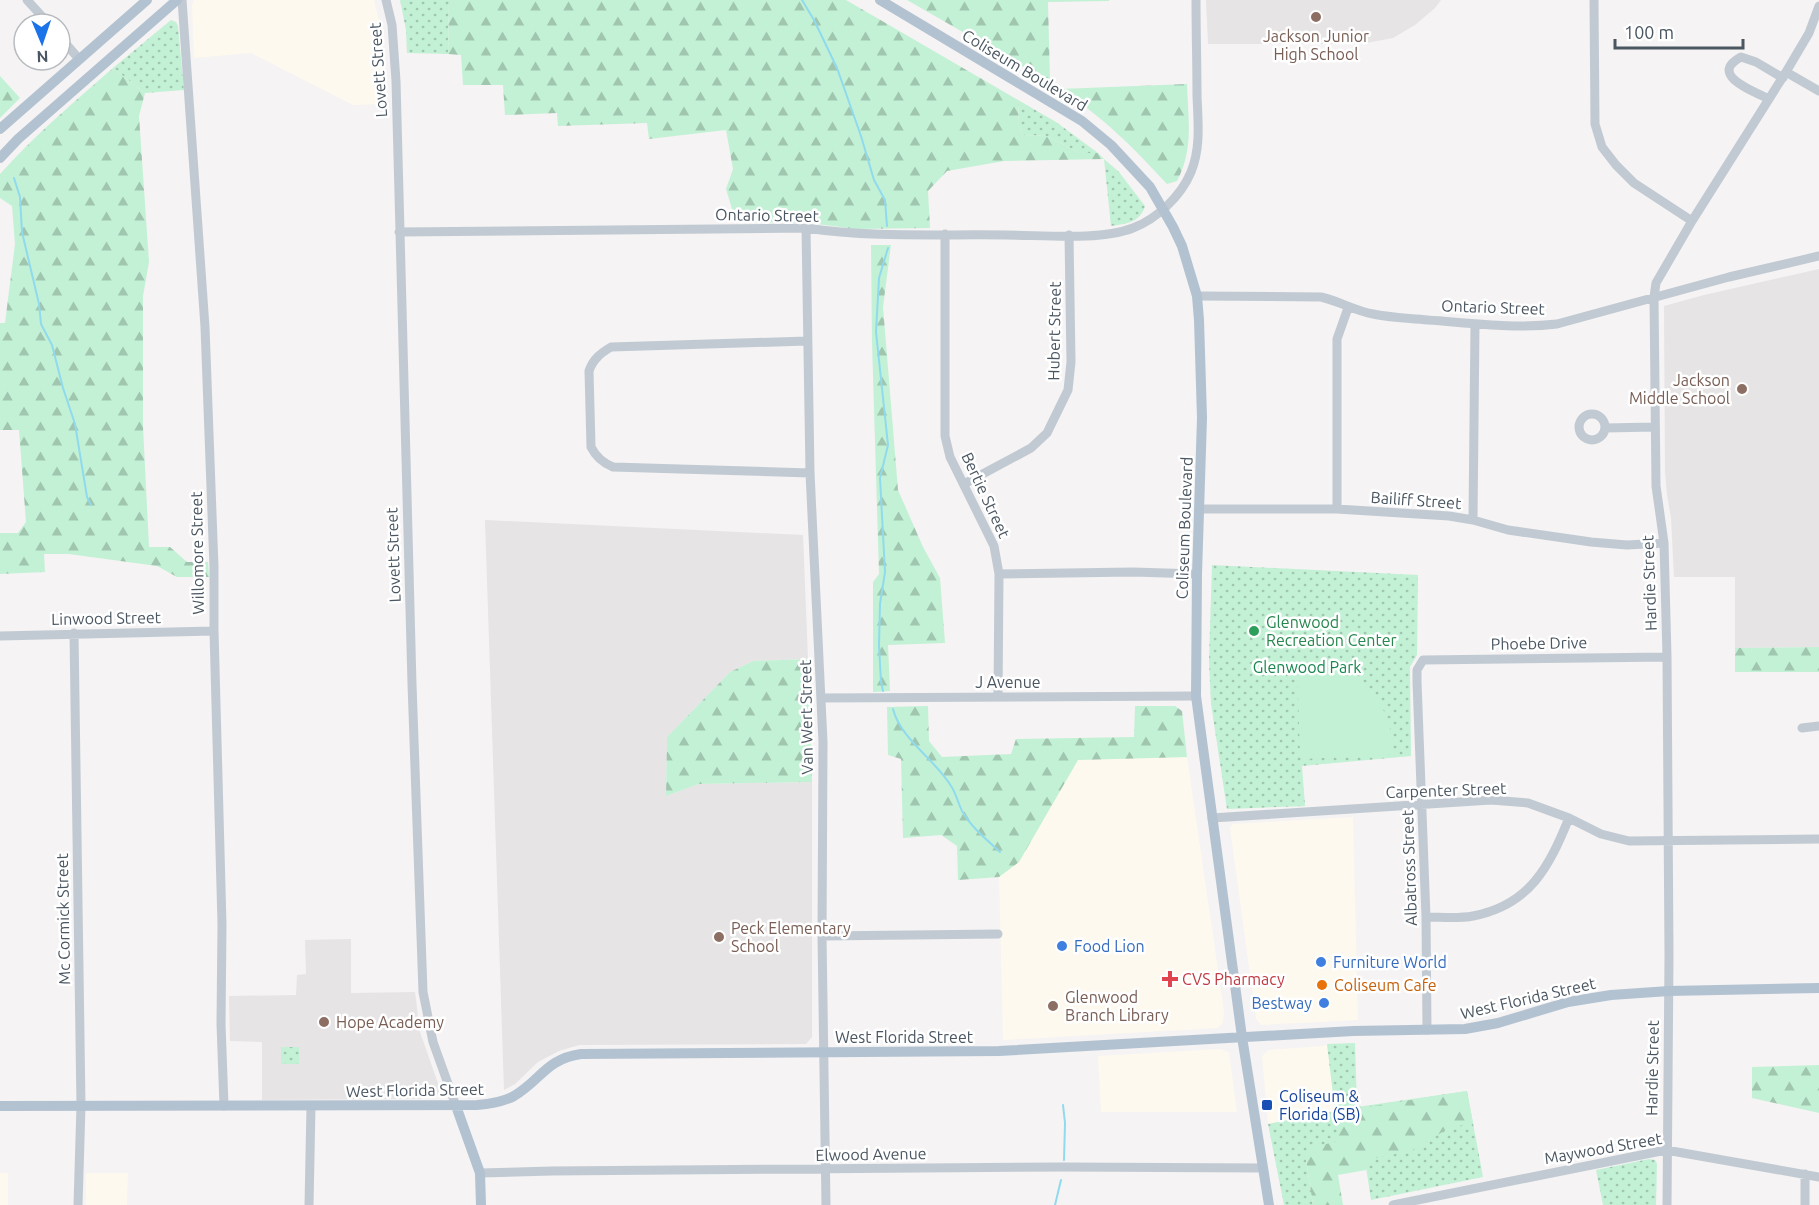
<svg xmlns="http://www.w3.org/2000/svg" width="1819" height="1205" viewBox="0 0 1819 1205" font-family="Ubuntu,sans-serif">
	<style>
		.commercial { fill: #fdf9ef }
		.education { fill: #e6e4e5 }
		.grass { fill: url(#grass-dots) }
		.forest { fill: url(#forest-firs) }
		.garden { fill: #c3f1d5 }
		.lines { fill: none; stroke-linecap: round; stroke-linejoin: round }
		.stream { stroke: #90daee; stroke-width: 2 }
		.minor { stroke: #c1cad2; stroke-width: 9 }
		.major { stroke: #b3c2d1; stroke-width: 10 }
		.education-dot { fill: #8d6e63; stroke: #fff; stroke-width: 2 }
		.leisure-dot { fill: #2e9e5b; stroke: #fff; stroke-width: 2 }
		.shop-dot { fill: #3f7fe0; stroke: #fff; stroke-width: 2 }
		.health-dot { fill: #e0444e; stroke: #fff; stroke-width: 2 }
		.food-dot { fill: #e8710a; stroke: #fff; stroke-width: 2 }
		.transit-dot { fill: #1a4fb4; stroke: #fff; stroke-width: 2 }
		.labels { text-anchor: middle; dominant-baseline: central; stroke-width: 5; stroke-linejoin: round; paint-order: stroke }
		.education-label { font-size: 16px; fill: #785e54; stroke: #fff; text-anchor: start }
		.street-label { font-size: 16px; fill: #4a5661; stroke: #fff }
		.leisure-label { font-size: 16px; fill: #27864d; stroke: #fff; text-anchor: start }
		.park-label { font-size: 16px; fill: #17864f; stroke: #fff }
		.shop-label { font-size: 16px; fill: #366cbe; stroke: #fff; text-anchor: start }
		.health-label { font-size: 16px; fill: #be3a42; stroke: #fff; text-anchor: start }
		.food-label { font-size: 16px; fill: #c56008; stroke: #fff; text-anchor: start }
		.transit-label { font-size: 16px; fill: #164399; stroke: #fff; text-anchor: start }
	</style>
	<defs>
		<pattern id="grass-dots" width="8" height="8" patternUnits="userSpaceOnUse" patternTransform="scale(1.5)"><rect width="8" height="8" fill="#c3f1d5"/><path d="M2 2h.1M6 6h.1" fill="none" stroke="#a0c6b0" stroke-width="1.8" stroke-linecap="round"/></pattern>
		<pattern id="forest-firs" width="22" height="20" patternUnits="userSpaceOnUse" patternTransform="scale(1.5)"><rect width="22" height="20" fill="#c3f1d5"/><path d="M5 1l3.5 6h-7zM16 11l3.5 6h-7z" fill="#a0c6b0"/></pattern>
	</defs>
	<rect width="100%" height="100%" fill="#f5f3f3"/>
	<path class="commercial" d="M194 0H374L382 34 386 104 353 105 251 53 194 58 192 5Z
		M1187 757 1224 1011 1223 1022 1218 1028 1003 1040 999 877 1019 862 1078 760Z
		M1353 817 1358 1020 1261 1025 1256 1019 1230 828 1232 824Z
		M1327 1044 1335 1112 1268 1124 1262 1056 1268 1050 1323 1046Z
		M1220 1049 1229 1052 1237 1112H1101L1098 1056Z
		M0 1173H8V1205H0Z
		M86 1173H128L127 1205H86Z"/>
	<path class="education" d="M1206 0H1441L1435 8 1415 25 1393 38 1361 44H1208Z
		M1819 269V647L1735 648V577H1674L1671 518 1667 495 1665 471 1664 306 1704 295Z
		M485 520 803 535 808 659 753 661 730 672 667 737 666 796 699 784 812 782V1037L806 1044 579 1045 559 1051 538 1062 515 1084 504 1090Z
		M351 939V993L415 992 420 1032 440 1089 439 1095 419 1099 262 1100V1042L230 1041 229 996 296 995 297 975 306 974 305 940Z"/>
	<path class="grass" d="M400 0H449L448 54 407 53 406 30Z
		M171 20 176 22 178 26 184 90 145 93 113 68Z
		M1018 100 1056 122 1098 153H1080L1047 136 1024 135 1019 126Z
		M1104 159 1119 172 1145 206C1141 222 1126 224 1111 226Z
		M1212 565 1418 575 1417 655 1410 667 1411 756 1302 766 1305 806 1227 809 1211 704 1209 661Z
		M1355 1043 1357 1107 1467 1091 1483 1177 1371 1200 1357 1107 1339 1141 1306 1159 1313 1205H1284L1268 1124 1335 1111 1327 1044Z
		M281 1047H299V1064H281Z
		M1649 1159 1655 1160 1657 1164 1656 1205H1603L1596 1170Z"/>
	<path class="forest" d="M449 0H846L1018 100 1019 126 1024 135 1047 136 1080 153H1098L1104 159 1004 161 947 171 928 191 930 228 856 229 809 223 736 222 726 189 733 169 726 130 649 139 647 123 558 126 557 113 505 115 503 85H463L461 55 448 54Z
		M907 0H1109V1L1048 2 1050 82Z
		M113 68 145 93 139 116 149 262 143 296V427L149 547H170L187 562H208L209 577H177L157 566 69 554H44L45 572 0 574V533H18L26 522 19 430H0V323H5L15 244 12 206 0 198V174C35 135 74 102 113 68Z
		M0 76 20 98 0 118Z
		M1187 84C1188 119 1194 149 1177 181L1167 184C1133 147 1103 117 1060 89Z
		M871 245H891L883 307 898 490 923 547 940 578 945 643 888 645 890 691 873 692V582L879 574 872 342Z
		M1819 647V672H1735V648Z
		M808 659 812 782 699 784 666 796 667 737 730 672 753 661Z
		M928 706 929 741 942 757 1011 754 1016 739 1134 737 1135 706H1175L1182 711 1187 757 1078 760 1019 862 999 877 958 880 957 846 941 835 903 838 901 759 888 755 887 707Z
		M1819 1065V1113L1752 1098V1067Z
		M1467 1091 1473 1123 1449 1128 1411 1151 1375 1158 1366 1170 1338 1175 1343 1205H1313L1306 1159 1309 1148 1339 1141 1335 1112Z"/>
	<path class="garden" d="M1297 663C1353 668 1392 693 1393 754L1304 759 1300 755Z"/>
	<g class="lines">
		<path class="stream" d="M802 0 814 20 837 68 861 136 874 180 885 200 887 226
			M14 178 20 197 22 232 39 304 41 324 52 345 63 388 75 424 87 497 91 505
			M883 691 881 682 879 646 880 604 885 572 880 478 888 445 876 332 879 278 888 248
			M893 709C901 740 935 759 951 786 956 793 958 803 962 811 971 827 986 839 1000 852
			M1063 1105 1065 1123 1064 1160
			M1055 1205 1061 1180"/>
		<path class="minor" d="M27 0 49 24
			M182 0 205 327 214 567V631L222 924 221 1024 224 1106
			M386 0 392 25 396 81 412 684 423 992 433 1042 456 1106
			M1594 0 1595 124 1602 147 1616 165 1634 183 1692 221
			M60 37 79 59
			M1786 72 1819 91
			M1769 99C1755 92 1707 75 1741 57L1756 62 1783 78
			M806 228 810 473 823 742 822 936 826 1205
			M399 232 806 228C872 238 940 234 1006 235 1042 235 1100 241 1133 228 1157 219 1181 196 1191 172 1201 148 1198 121 1197 96 1197 64 1196 32 1196 0
			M945 234V436L950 457 994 546 999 574 998 696
			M1197 296 1321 297C1339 301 1355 311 1373 314 1391 318 1410 318 1428 320 1471 323 1515 329 1557 324L1729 277 1819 256
			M807 341 611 347C601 353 593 359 589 371L591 447C596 457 603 463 613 467L810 473
			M1579 427a13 13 0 1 1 26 0a13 13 0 1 1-26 0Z
			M1605 428 1655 427
			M964 484 1031 448 1047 433 1068 390 1071 362 1069 235
			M1200 509H1337L1449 516 1473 520 1508 530 1591 542 1627 545 1664 543
			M1337 509V339L1348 308
			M1473 520 1475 324
			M999 574 1133 572 1197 574
			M74 633 81 1106 78 1205
			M0 636 214 631
			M821 698 1196 696
			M1802 728 1819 726
			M1212 818 1491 800 1528 803 1569 818 1601 834 1629 841 1819 839
			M1426 917C1441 917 1458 919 1473 916 1530 905 1549 867 1569 818
			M822 936 998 934
			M1427 1030 1426 917 1417 682V670L1423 660 1667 657
			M480 1173 552 1171 1063 1167 1263 1168
			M309 1205 311 1106
			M1393 1205 1666 1150 1819 1177
			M1667 1205 1669 956 1667 657 1664 543 1656 486 1654 297 1656 283 1692 221 1786 72 1809 33 1819 6
			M1805 1205V1174"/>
		<path class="major" d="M880 0 1082 121 1111 145 1150 187 1173 227 1182 246 1197 296 1199 320 1202 418 1197 574 1196 696 1242 1037 1269 1205
			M0 129 147 0
			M0 158 18 139 177 0
			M0 1106 477 1105C490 1104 503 1102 514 1096 541 1080 546 1059 581 1054L999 1051 1353 1031 1465 1029 1498 1023 1568 1002 1611 995 1669 991 1819 988
			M456 1106 480 1173 481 1205"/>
	</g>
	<g class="education-dot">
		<circle cx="1316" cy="17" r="6"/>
		<circle cx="1742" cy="389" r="6"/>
		<circle cx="719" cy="937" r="6"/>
		<circle cx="1053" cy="1006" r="6"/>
		<circle cx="324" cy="1022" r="6"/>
	</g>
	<circle class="leisure-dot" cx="1254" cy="631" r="6"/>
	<g class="shop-dot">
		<circle cx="1062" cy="946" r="6"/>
		<circle cx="1321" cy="962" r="6"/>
		<circle cx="1324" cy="1003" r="6"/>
	</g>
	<path class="health-dot" d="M1167 970h6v6h6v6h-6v6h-6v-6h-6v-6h6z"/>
	<circle class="food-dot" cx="1322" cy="985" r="6"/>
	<rect class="transit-dot" x="1261" y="1099" width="12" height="12" rx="3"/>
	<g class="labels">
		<g class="education-label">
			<text x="1316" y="36" text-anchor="middle">Jackson Junior<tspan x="1316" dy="18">High School</tspan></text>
			<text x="1730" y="380" text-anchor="end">Jackson<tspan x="1730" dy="18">Middle School</tspan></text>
			<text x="731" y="928">Peck Elementary<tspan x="731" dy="18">School</tspan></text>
			<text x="1065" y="997">Glenwood<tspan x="1065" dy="18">Branch Library</tspan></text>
			<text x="336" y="1022">Hope Academy</text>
		</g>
		<g class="street-label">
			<text transform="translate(378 70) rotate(-94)">Lovett Street</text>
			<text transform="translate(1025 70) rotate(31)">Coliseum Boulevard</text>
			<text transform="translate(767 215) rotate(1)">Ontario Street</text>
			<text transform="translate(1493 307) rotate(2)">Ontario Street</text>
			<text transform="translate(1054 331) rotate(-89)">Hubert Street</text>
			<text transform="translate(986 495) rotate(65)">Bertie Street</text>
			<text transform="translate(1416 500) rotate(4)">Bailiff Street</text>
			<text transform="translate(1184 528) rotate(-88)">Coliseum Boulevard</text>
			<text transform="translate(197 553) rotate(-91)">Willomore Street</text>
			<text transform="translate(393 555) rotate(-92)">Lovett Street</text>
			<text transform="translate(1649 583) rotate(-92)">Hardie Street</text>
			<text transform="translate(106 618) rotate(-1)">Linwood Street</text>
			<text transform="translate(1539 643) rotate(-1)">Phoebe Drive</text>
			<text x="1008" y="682">J Avenue</text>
			<text transform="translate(806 717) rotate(-91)">Van Wert Street</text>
			<text transform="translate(1446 790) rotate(-2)">Carpenter Street</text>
			<text transform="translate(1409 868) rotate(-92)">Albatross Street</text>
			<text transform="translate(63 919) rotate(-91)">Mc Cormick Street</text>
			<text transform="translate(1528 998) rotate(-13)">West Florida Street</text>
			<text x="904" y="1037">West Florida Street</text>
			<text transform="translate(1652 1068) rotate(-89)">Hardie Street</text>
			<text transform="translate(415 1090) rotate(-1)">West Florida Street</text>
			<text transform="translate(1603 1148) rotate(-10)">Maywood Street</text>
			<text transform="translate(871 1154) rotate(-1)">Elwood Avenue</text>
		</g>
		<g class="leisure-label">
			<text x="1266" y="622">Glenwood<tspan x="1266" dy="18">Recreation Center</tspan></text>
		</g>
		<g class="park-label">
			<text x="1307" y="667">Glenwood Park</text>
		</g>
		<g class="shop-label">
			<text x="1074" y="946">Food Lion</text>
			<text x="1333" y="962">Furniture World</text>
			<text x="1312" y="1003" text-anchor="end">Bestway</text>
		</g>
		<g class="health-label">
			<text x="1182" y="979">CVS Pharmacy</text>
		</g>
		<g class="food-label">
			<text x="1334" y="985">Coliseum Cafe</text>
		</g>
		<g class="transit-label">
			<text x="1279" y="1096">Coliseum &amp;<tspan x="1279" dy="18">Florida (SB)</tspan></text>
		</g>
	</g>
	<g transform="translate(42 42) rotate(178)"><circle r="28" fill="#ffffff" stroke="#b7bbc0" stroke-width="1.5"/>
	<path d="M0-4.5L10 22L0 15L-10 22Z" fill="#1a73e8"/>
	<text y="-9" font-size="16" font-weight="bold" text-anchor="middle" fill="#4a5661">N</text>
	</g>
	<path d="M1615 39v9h128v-9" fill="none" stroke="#4a5661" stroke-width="3"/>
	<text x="1624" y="39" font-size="18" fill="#4a5661" stroke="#ffffff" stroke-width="4.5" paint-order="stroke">100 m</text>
</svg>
